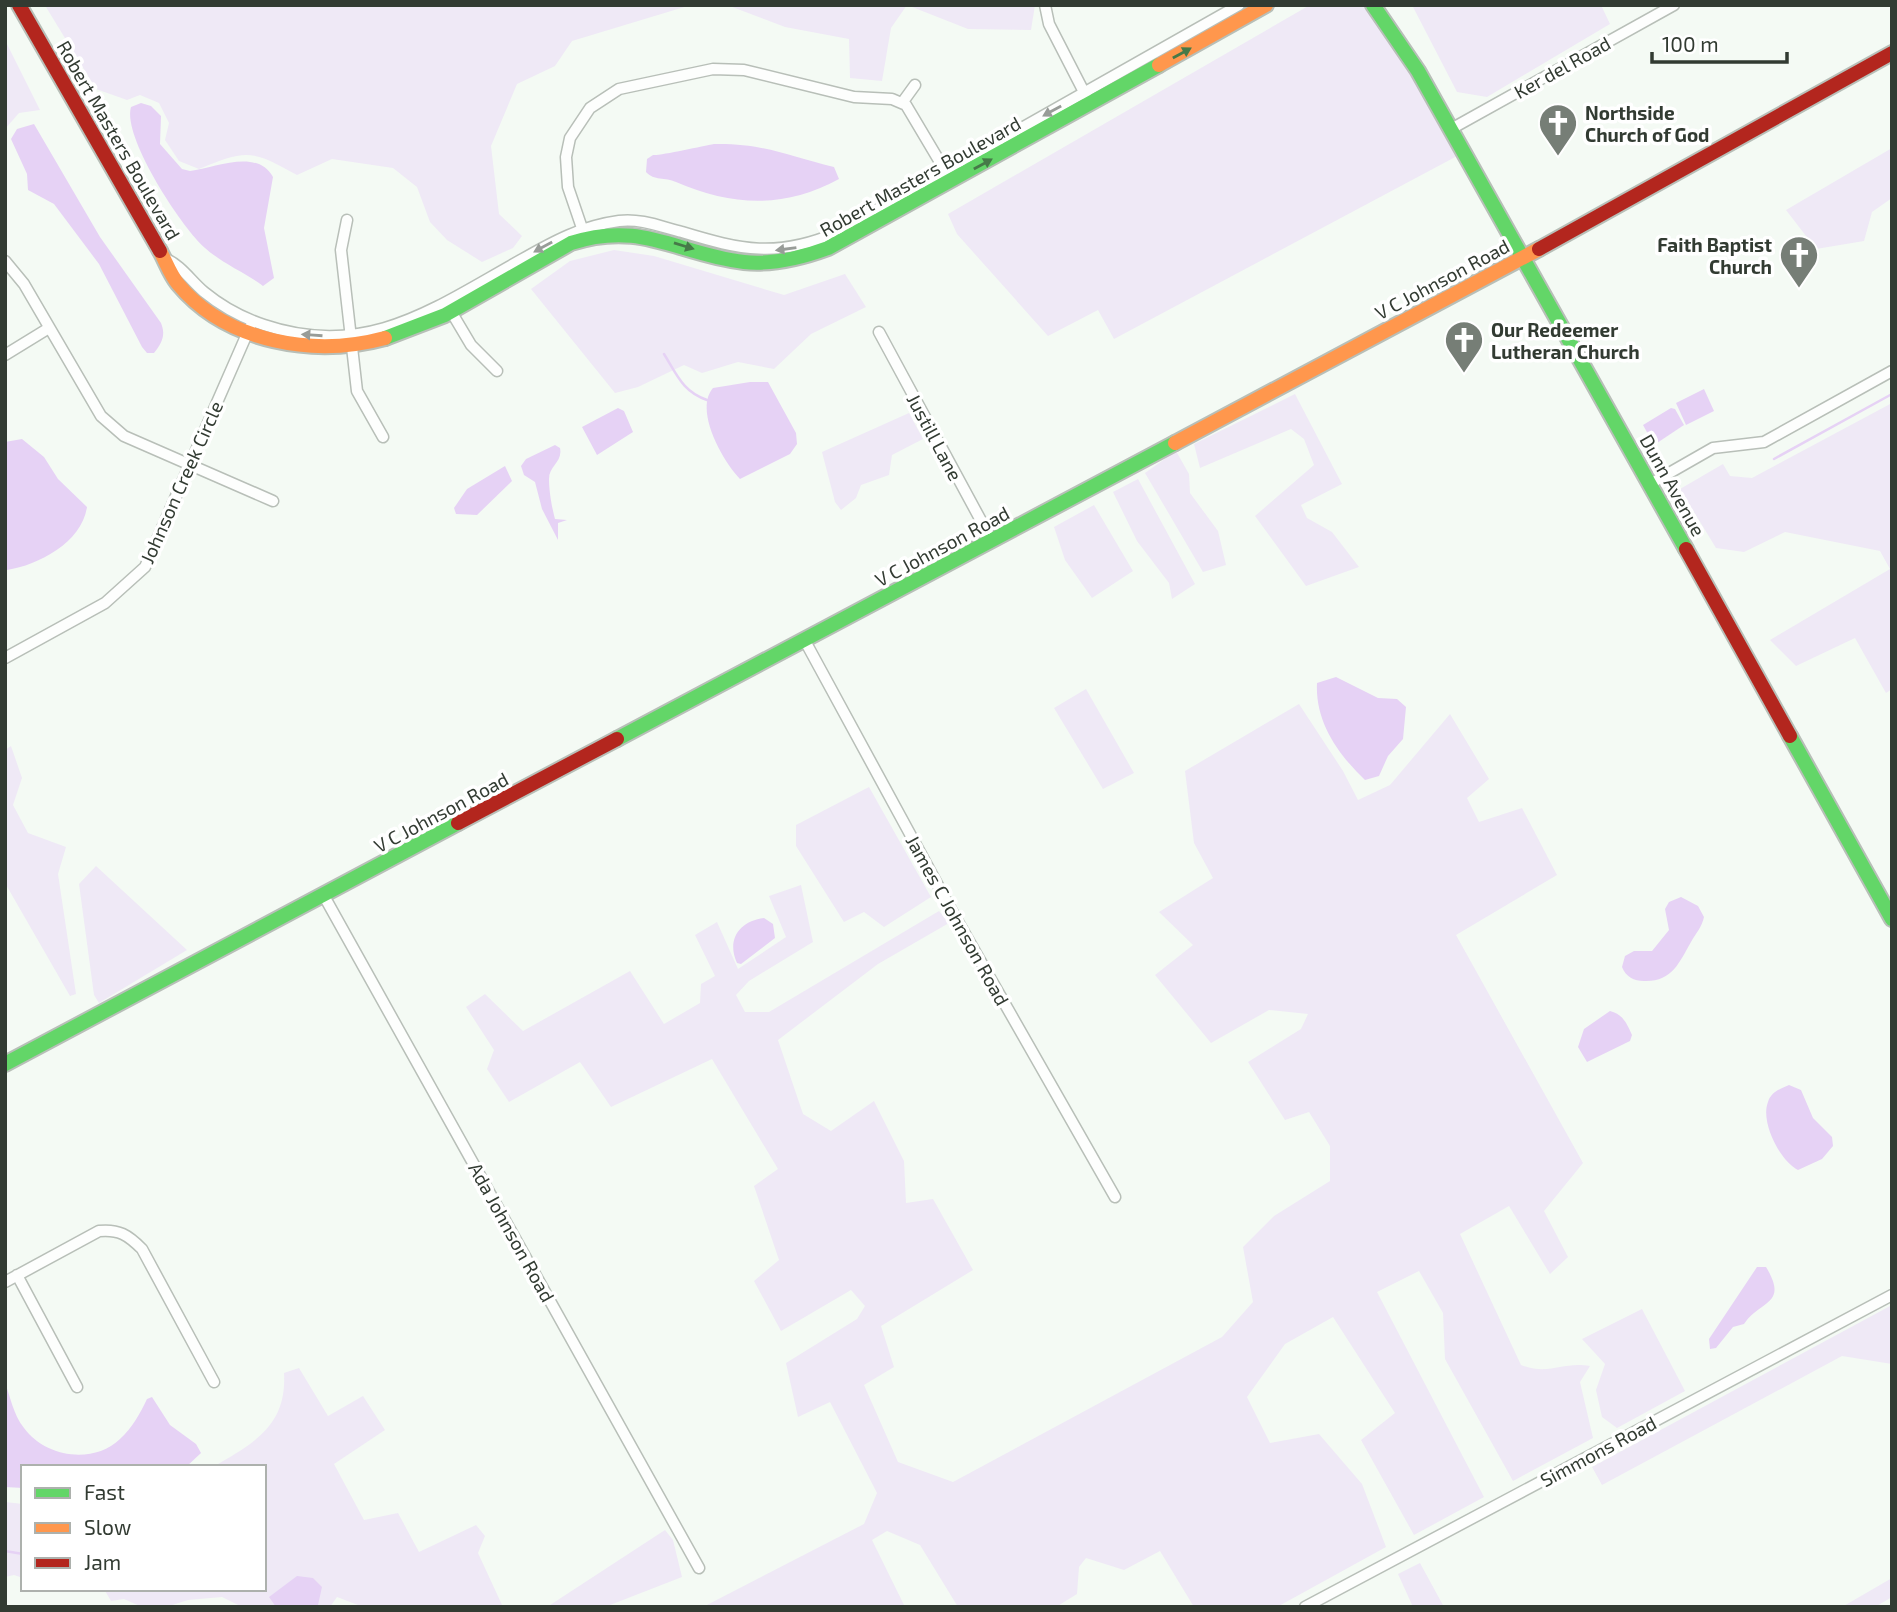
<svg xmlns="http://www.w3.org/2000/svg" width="1897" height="1612" viewBox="0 0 1897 1612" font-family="'Exo 2',sans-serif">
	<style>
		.green { fill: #efe9f6 }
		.water { fill: #e6d2f5 }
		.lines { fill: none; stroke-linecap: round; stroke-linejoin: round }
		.stream { stroke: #e6d2f5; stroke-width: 2.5 }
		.street-casing { stroke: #b8bfb8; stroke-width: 13 }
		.fast-casing { stroke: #b8bfb8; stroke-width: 18 }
		.slow-casing { stroke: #b8bfb8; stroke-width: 18 }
		.jam-casing { stroke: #b8bfb8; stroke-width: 18 }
		.street { stroke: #fdfefd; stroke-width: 10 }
		.fast { stroke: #63d668; stroke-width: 14 }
		.slow { stroke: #ff974d; stroke-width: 14 }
		.jam { stroke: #b3261e; stroke-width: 14 }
		.oneway { fill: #467948 }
		.oneway2 { fill: #989c98 }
		.labels { text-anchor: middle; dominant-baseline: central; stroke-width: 7; stroke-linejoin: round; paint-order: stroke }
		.street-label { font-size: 19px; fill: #323b32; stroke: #fff }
		.poi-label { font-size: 19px; font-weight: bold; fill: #323b32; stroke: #fff; text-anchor: start }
	</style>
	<rect width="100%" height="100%" fill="#f4faf4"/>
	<path class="green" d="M48 5H691L572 41 555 66 517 84 491 146 499 214 522 236 513 248 482 262 447 240 430 222 417 187 393 168 332 159 297 175C252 150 247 149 199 169L179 161 165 140 169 123 159 103 140 95 127 100 96 89 46 7Z
		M727 5H1035L1031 30 968 29 907 5 891 28 882 81 850 78 849 39 785 27Z
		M1310 5H1365L1426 98 1459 155 1114 339 1098 310 1048 336 957 234 948 214Z
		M1412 5H1601L1610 24 1487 97 1457 92Z
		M5 40 40 110 19 113 5 129Z
		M1892 148V198L1872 212 1864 241 1816 249 1786 210Z
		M614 250 654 256 784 295 845 274 866 307 811 334 774 369 738 362 702 373 684 365 638 387 615 393 531 289 570 261Z
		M1295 394 1342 484 1301 505 1307 518 1332 532 1359 567 1306 586 1255 516 1314 465 1304 439 1291 429 1200 468 1194 444Z
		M1892 403V689L1886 693 1855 638 1796 666 1770 640 1890 569 1880 551 1785 532 1744 552 1716 548 1680 489 1723 464 1730 476 1752 478Z
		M909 413 923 439 892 455 889 475 861 485 856 498 841 510 835 502 822 452Z
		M1176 451 1189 474 1190 493 1218 531 1226 565 1203 572 1145 473Z
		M1138 479 1195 584 1172 599 1169 583 1137 541 1113 492Z
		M1094 505 1133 571 1092 598 1065 560 1054 527Z
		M1086 689 1134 773 1103 789 1054 708Z
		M1299 704 1343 771 1358 800 1390 785 1450 714 1489 779 1467 798 1479 822 1522 808 1557 875 1456 935 1583 1163 1544 1211 1568 1257 1550 1274 1509 1206 1460 1234 1521 1365C1550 1376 1562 1361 1590 1366L1580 1382 1593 1438 1513 1481 1445 1359 1443 1313 1419 1271 1377 1292 1484 1497 1414 1535 1361 1440 1395 1413 1333 1317 1285 1344 1247 1397 1270 1443 1319 1434 1362 1484 1386 1547 1277 1607H1194L1160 1551 1124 1570 1086 1558 1079 1567 1077 1594 1056 1607H958L920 1545 887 1531 872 1540 904 1605 901 1607H703L864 1524 877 1493 830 1402 798 1417 786 1363 857 1319 865 1306 851 1290 781 1331 754 1281 779 1260 754 1186 778 1169 712 1059 611 1107 580 1062 509 1102 487 1069 494 1050 466 1007 485 994 523 1031 630 971 664 1024 700 1003 701 984 715 976 695 935 717 922 738 969 786 937 769 896 801 885 813 942 749 981 736 995 745 1012H769L939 911 949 923 878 964 778 1040 803 1114 831 1131 874 1101 904 1161 906 1203 933 1199 973 1270 881 1326 894 1367 864 1385 898 1462 953 1482 1222 1337 1253 1302 1243 1247 1274 1216 1330 1181V1146L1309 1112 1285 1120 1248 1062 1301 1029 1308 1014 1269 1010 1211 1043 1155 975 1193 945 1159 912 1213 878 1194 843 1185 771Z
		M11 746 22 778 13 805 28 833 66 847 58 874 76 994 70 996 5 883V750Z
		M869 787 931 897 884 927 864 912 844 922 796 846V825Z
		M96 866 187 950 99 1003 94 995 79 884Z
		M1892 1305V1364L1842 1356 1602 1485 1592 1467Z
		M1642 1309 1685 1391 1617 1428 1602 1417 1596 1390 1605 1364 1582 1339Z
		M299 1368 328 1416 363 1396 385 1430 334 1464 364 1520 398 1513 419 1552 476 1525 485 1536 478 1553 503 1607H363L337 1597 330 1607H242L222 1597 188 1600 166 1607H142L124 1599 111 1601 104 1589H264V1467H213C254 1443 287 1426 284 1373Z
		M5 1502 23 1504V1578L14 1575 5 1577Z
		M665 1530 673 1540 682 1577 605 1607H547Z
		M1420 1563 1444 1607H1413L1398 1574Z
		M1892 1578V1597L1875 1607H1842Z"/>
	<path class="water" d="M141 103 151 106 161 116 160 144 182 169 190 171C215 168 257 148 273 177L264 228 274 278 263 286C246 273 223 264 205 248 182 228 122 137 131 107Z
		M34 124 100 237 161 323C166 335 162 343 154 353H147L142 347 99 264 54 204 28 190 27 174 11 139 17 129Z
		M714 144C763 143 789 156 834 167L839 179C784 209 732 206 676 182 665 177 654 181 646 172L647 159 653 155C659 156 703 146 714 144Z
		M750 382H768L796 433 797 444 790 454 740 479C722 460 694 410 713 388Z
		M1704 389 1714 411 1686 425 1676 403Z
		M618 408 624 411 633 432 597 455 582 427Z
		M1671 408 1675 409 1684 425 1654 445 1643 425Z
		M22 439 44 457 58 479 87 507C82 542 39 565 7 570L5 442Z
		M555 445 560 448C563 462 549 466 549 479 549 491 552 508 555 519L567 520 558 523V540L542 509 535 482 524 475 521 466 526 459Z
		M505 466 512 481 477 515 456 514 454 508 467 489Z
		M1336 677 1378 698 1397 699 1406 707 1403 739 1388 756 1379 776 1365 780C1338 754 1315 722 1317 683Z
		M1681 897 1698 906 1704 917C1702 927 1696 933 1691 942 1679 963 1672 982 1644 981 1634 981 1626 977 1622 967L1625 956 1634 951H1652L1669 930 1665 909 1669 902Z
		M764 918 773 924 775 938 741 964 737 963C726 939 740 921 764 918Z
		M1610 1011C1623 1014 1627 1024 1632 1035L1630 1041 1587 1062 1578 1047 1584 1029Z
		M1789 1085 1801 1090 1813 1118 1832 1137 1833 1146 1822 1159 1798 1170C1780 1161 1760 1122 1768 1102 1771 1092 1780 1089 1789 1085Z
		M1757 1267H1766C1789 1305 1760 1300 1744 1324L1733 1327 1716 1348 1710 1349 1709 1339Z
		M5 1383C11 1398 13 1414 24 1428 45 1457 93 1465 120 1439 132 1428 140 1414 147 1399L152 1397 170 1425 196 1444 201 1453 186 1467H23V1488L5 1487Z
		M297 1576 313 1578 322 1587 318 1605 276 1607 269 1597Z"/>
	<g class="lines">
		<path class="stream" d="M664 354C677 375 683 392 707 400
			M1774 459 1892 394
			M5 1551 23 1554"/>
		<g class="street-casing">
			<path id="street" d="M1045 5 1049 24 1086 96
				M902 103 915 85
				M1451 129 1674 5
				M347 220 341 250 357 391 383 437
				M584 234 568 187 566 157 570 138 590 108 619 89 713 69 744 70 854 97 892 99 906 105 947 174
				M164 258C181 265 190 280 204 292 221 306 243 318 264 325 367 360 436 307 521 260 554 241 582 226 619 221 640 218 662 227 682 232 741 250 777 258 836 233L1239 5
				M5 261 24 284 101 416 124 436 273 501
				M449 308 471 345 497 371
				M879 332 992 541
				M5 355 49 328
				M1650 484 1713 448 1764 442 1892 371
				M805 641 953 913 1115 1197
				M5 658 105 603 145 567 250 327
				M324 896 699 1568
				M17 1275 77 1387
				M5 1282 99 1231C119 1229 128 1235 142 1249L214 1382
				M1305 1607 1892 1295"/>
		</g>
		<g class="fast-casing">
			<path id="fast" d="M1373 5 1418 71 1686 549
				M385 338 445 315 571 243C642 220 677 254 744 262 773 265 801 258 828 248L1159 65
				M1790 736 1892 919
				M617 739 1175 443
				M5 1064 458 823"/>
		</g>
		<g class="slow-casing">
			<path id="slow" d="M1159 65 1266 5
				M160 251C166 262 170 274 178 284 227 343 315 357 385 338
				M1175 443 1539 249"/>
		</g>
		<g class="jam-casing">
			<path id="jam" d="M19 5 160 251
				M1539 249 1892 53
				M1686 549 1790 736
				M458 823 617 739"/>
		</g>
		<use href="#street" class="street"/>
		<use href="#fast" class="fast"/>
		<use href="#slow" class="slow"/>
		<use href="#jam" class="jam"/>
	</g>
	<defs><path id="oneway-solid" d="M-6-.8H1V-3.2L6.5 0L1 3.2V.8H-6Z" transform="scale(1.75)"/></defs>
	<g class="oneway">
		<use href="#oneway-solid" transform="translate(1182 53) rotate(-29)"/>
		<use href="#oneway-solid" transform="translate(983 164) rotate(-29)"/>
		<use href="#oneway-solid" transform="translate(684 246) rotate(17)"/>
	</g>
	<g class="oneway2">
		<use href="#oneway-solid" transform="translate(1052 111) rotate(151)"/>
		<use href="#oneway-solid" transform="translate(543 247) rotate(151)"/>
		<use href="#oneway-solid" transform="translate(786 249) rotate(172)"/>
		<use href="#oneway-solid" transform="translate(312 335) rotate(-176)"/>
	</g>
	<defs>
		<g id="church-pin" transform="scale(2.0125)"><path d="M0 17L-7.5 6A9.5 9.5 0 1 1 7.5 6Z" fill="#767e76" stroke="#fff"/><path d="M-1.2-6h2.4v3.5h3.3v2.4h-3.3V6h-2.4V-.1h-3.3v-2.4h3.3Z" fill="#fff"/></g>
	</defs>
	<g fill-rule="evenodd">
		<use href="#church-pin" x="1558" y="123"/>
		<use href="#church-pin" x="1799" y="255"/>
		<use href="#church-pin" x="1464" y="340"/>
	</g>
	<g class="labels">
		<g class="street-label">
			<text transform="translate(1562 67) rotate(-29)">Ker del Road</text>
			<text transform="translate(119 140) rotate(60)">Robert Masters Boulevard</text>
			<text transform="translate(920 176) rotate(-29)">Robert Masters Boulevard</text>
			<text transform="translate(1442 279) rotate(-28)">V C Johnson Road</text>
			<text transform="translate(935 437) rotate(62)">Justill Lane</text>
			<text transform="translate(181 482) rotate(-66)">Johnson Creek Circle</text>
			<text transform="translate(1673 485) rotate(61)">Dunn Avenue</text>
			<text transform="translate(942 546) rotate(-28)">V C Johnson Road</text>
			<text transform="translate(441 812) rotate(-28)">V C Johnson Road</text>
			<text transform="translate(958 920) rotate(61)">James C Johnson Road</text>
			<text transform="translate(512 1232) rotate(61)">Ada Johnson Road</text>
			<text transform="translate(1598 1451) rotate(-28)">Simmons Road</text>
		</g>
		<g class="poi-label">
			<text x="1585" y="112">Northside<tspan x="1585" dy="22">Church of God</tspan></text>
			<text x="1772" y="244" text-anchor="end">Faith Baptist<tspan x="1772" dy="22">Church</tspan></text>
			<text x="1491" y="329">Our Redeemer<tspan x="1491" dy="22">Lutheran Church</tspan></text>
		</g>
	</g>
	<rect width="1897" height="1612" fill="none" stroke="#323b32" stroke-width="14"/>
	<rect x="21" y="1465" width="245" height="126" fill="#ffffff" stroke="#adb1ad" stroke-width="2"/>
	<rect x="35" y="1488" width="35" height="10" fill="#63d668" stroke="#adb1ad" stroke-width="2"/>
	<text x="84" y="1500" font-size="21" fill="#323b32">Fast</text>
	<rect x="35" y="1523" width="35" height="10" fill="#ff974d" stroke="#adb1ad" stroke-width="2"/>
	<text x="84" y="1535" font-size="21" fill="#323b32">Slow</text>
	<rect x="35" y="1558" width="35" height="10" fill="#b3261e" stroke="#adb1ad" stroke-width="2"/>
	<text x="84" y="1570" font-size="21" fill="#323b32">Jam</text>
	<path d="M1652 52v10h135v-10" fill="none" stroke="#323b32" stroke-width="3.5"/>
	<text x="1662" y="52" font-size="21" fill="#323b32" stroke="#ffffff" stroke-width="5" paint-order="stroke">100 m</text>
</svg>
